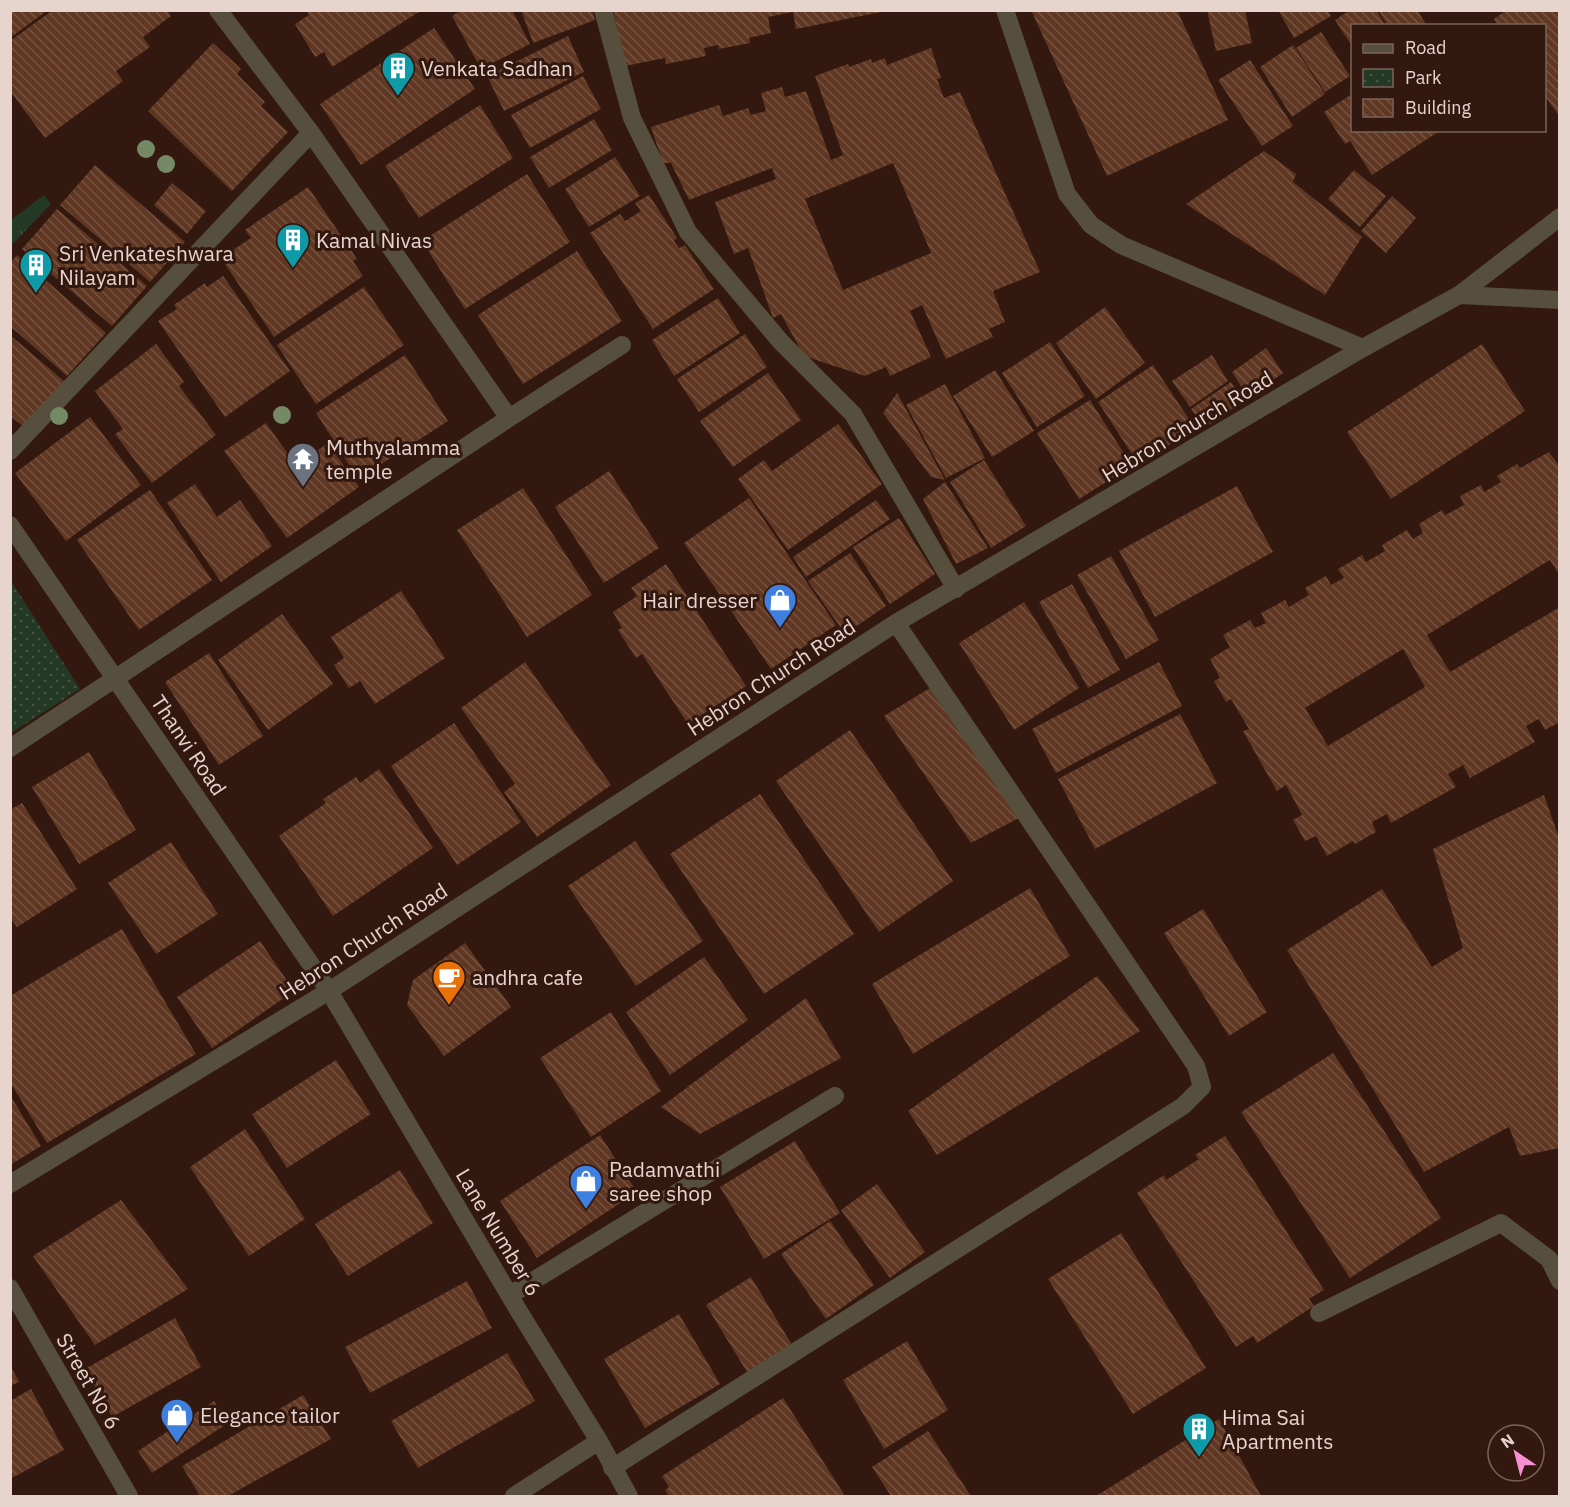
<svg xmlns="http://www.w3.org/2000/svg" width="1570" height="1507" viewBox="0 0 1570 1507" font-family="'IBM Plex Sans',sans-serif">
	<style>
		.grass { fill: url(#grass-tufts) }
		.park { fill: url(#park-dots) }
		.building { fill: url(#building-back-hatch); fill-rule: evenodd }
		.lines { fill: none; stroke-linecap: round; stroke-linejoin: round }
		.minor { stroke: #564f3d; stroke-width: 18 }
		.tree { fill: #768967 }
		.labels { text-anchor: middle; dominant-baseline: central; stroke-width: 6; stroke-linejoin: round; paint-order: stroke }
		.poi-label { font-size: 21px; fill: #e7d4cd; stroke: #32180e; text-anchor: start }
		.street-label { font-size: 21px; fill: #e7d4cd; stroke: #32180e }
	</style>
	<defs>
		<pattern id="grass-tufts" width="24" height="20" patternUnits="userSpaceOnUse" patternTransform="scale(1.5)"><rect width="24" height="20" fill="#243925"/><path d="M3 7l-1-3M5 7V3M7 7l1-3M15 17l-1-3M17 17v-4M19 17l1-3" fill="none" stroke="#445543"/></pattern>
		<pattern id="park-dots" width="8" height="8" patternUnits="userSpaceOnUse" patternTransform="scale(1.5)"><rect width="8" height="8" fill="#243925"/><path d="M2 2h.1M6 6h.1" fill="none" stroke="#445543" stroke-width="1.8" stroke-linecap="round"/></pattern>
		<pattern id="building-back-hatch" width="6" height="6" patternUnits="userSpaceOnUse" patternTransform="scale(1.5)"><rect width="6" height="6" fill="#5f3722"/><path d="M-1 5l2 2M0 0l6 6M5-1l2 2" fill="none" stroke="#765341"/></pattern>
	</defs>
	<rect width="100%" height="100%" fill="#32180e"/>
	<path class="grass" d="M44 195 51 204 11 246V220Z"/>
	<path class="park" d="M11 581 80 689 11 733H10Z"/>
	<path class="building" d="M10 10H48L10 38Z
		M53 10H167L171 16 143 37 150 47 116 71 123 81 45 138 10 91V41Z
		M306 10H422L332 67 324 52 315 57 295 24 309 15Z
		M462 10H512L530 44 481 69 452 16Z
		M521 10H592L595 20 533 43Z
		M613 10H881V12L796 29 793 12 768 17 771 33 749 38 750 43 719 49 718 45 704 48 706 56 666 64 665 58 625 66Z
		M1031 10H1177L1228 120 1107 176Z
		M1207 10H1245L1252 43 1216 51Z
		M1278 10H1327L1331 16 1294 38Z
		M1350 10H1376L1386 26H1352V46L1335 20Z
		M1378 10H1417L1426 24 1423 26H1388Z
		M1507 10H1560V117L1544 95V26H1498L1494 19Z
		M434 28 475 89 361 165 320 104Z
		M1321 32 1350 76 1325 92 1296 48Z
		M568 36 584 72 504 111 487 76Z
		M213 43 241 69 237 74 265 102 261 106 288 132 232 191 148 111Z
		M1293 45 1325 94 1292 117 1260 67Z
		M931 48 941 78 937 79 944 98 960 92 1040 272 993 291 1005 322 989 329 993 337 946 359 922 305 910 311 931 357 890 376 886 367 865 376 804 356 781 314 773 318 748 248 734 254 715 202 776 179 772 168 689 200 671 163H663L651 127 719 105 723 116 748 108 751 115 766 111 761 93 782 87 785 97 806 91 831 160 843 155 815 76 848 64 849 67 871 59 872 63 885 58 887 65ZM893 163 931 253 843 290 805 199Z
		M1250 60 1293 126 1262 146 1218 80Z
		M583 76 601 109 530 148 511 115Z
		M1352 94V130H1441L1372 175 1350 141 1345 144 1324 112Z
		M480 105 513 158 419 218 385 166Z
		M594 119 612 150 549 188 530 157Z
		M1264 151 1296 174 1293 182 1362 237 1325 295 1186 204Z
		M615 157 640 196 589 227 565 189Z
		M95 165 185 242 150 282 60 205Z
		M1354 170 1386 196 1360 227 1328 199Z
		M527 174 570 242 465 309 422 241Z
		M172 183 206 211 187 234 154 205Z
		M308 187 357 259 353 261 363 276 274 337 221 258 251 238 245 230Z
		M649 195 677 238 674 241 679 248 685 245 714 289 653 329 590 233 620 214 625 221 641 211 635 203Z
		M1392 196 1416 218 1386 253 1361 231Z
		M57 209 147 286 112 326 22 249Z
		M577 251 622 321 523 384 478 315Z
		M17 255 106 333 67 376 10 326V263Z
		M223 276 290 371 225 417 158 321 177 309 174 305 205 283 207 287Z
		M364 287 404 345 316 404 277 345Z
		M718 298 740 333 674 376 652 340Z
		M1105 307 1145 363 1096 399 1056 343Z
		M745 334 767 367 699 412 677 379Z
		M10 335 64 381 24 427 10 416Z
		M1050 342 1085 396 1037 427 1002 373Z
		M156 344 184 382 179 386 216 435 152 483 115 434 123 429 95 391Z
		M1482 344 1525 411 1391 499 1347 432Z
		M1266 348 1283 373 1248 397 1232 372Z
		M405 355 448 421 358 479 316 413Z
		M1212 355 1228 381 1190 407 1172 381Z
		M1153 365 1195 428 1139 465 1098 402Z
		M995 370 1034 431 992 457 953 396Z
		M768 373 801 420 733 467 700 421Z
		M1231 382 1244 401 1204 428 1191 409Z
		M945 384 985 458 946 478 906 405Z
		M897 393 945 480 931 477 883 413Z
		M1090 400 1132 466 1079 499 1037 433Z
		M90 417 141 485 66 541 15 473Z
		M266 423 296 465 328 443 359 487 287 538 224 451Z
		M838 424 882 484 788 550 738 479 764 460 772 471Z
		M1549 452 1560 467V576L1550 560 1427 635 1450 672 1560 607V722L1545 730 1539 719 1526 726 1535 742 1470 778 1463 765 1448 774 1456 787 1391 823 1387 814 1372 822 1376 832 1355 844 1353 841 1327 856 1316 836 1305 841 1293 820 1302 815 1286 785 1277 791 1243 731 1249 729 1231 699 1226 702 1214 681 1220 678 1210 659 1230 647 1223 635 1250 620 1255 628 1266 623 1261 613 1285 600 1289 607 1309 595 1305 588 1326 576 1331 585 1344 578 1338 569 1362 555 1366 562 1385 551 1382 545 1407 530 1413 539 1423 533 1419 524 1442 510 1445 515 1464 505 1460 496 1481 485 1484 492 1501 482 1497 476 1517 464 1520 468ZM1403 649 1425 687 1328 746 1305 708Z
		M984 460 1026 526 991 548 950 482Z
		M609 471 659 548 604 583 555 507Z
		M945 482 988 548 956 564 923 499Z
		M195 484 217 517 240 500 272 546 221 582 167 503Z
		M1237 486 1273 552 1155 617 1119 551Z
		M523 488 592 595 527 637 457 530Z
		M150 490 212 580 139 630 77 540Z
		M749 498 836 625 771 669 684 543Z
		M876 500 890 519 806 577 793 557Z
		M899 518 935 574 890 604 853 547Z
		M850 553 886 606 845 634 808 581Z
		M1111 556 1159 640 1126 659 1077 575Z
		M666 564 746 686 688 724 642 654 636 658 618 630 622 628 613 612 637 596 631 588Z
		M1072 584 1120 670 1088 688 1039 602Z
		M401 591 445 658 375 704 360 681 349 688 334 665 344 658 331 637Z
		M1024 602 1079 688 1014 730 959 643Z
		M282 614 333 684 268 730 218 660Z
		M209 653 263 736 219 765 165 682Z
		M525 662 611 785 537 837 504 792 515 784 461 708Z
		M1159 662 1182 706 1056 773 1032 729Z
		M930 688 1019 818 971 843 884 716Z
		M1180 714 1217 783 1095 849 1058 779Z
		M454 723 521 822 457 865 391 766Z
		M850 730 953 881 879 932 776 781Z
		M89 752 136 830 79 864 32 787Z
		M379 769 433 848 333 916 279 836 326 803 323 799 356 777 360 783Z
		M760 794 854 934 764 994 670 854Z
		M1544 795 1560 841V1148L1520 1156 1509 1127 1424 1172 1287 950 1382 889 1432 967 1463 948 1433 849Z
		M22 803 77 889 17 927 10 917V810Z
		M635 841 703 941 636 986 568 886Z
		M171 842 218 914 156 954 108 883Z
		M1030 888 1070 956 913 1054 872 984Z
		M1203 909 1267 1012 1229 1036 1164 933Z
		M122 929 196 1054 47 1143 10 1082V996Z
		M260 941 294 991 212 1048 177 997Z
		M465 943 511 1007 444 1056 407 1005 413 980Z
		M704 957 748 1020 670 1075 626 1012Z
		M1097 976 1140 1031 937 1155 908 1111Z
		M806 998 841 1058 700 1134 661 1107Z
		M611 1012 661 1091 591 1137 540 1058Z
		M1333 1053 1441 1218 1350 1278 1241 1112Z
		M336 1060 371 1114 287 1168 252 1114Z
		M10 1095 41 1146 10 1165Z
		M245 1129 305 1219 249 1256 190 1167Z
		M600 1135 637 1192 537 1258 500 1201Z
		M1225 1136 1324 1290 1309 1299 1314 1306 1257 1343 1253 1336 1236 1347 1137 1193 1164 1175 1166 1180 1199 1159 1195 1155Z
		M795 1141 840 1213 764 1259 720 1187Z
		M400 1170 433 1223 348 1276 315 1224Z
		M877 1184 925 1252 890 1278 841 1210Z
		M121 1200 188 1289 95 1345 33 1256Z
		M830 1221 874 1285 826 1319 781 1254Z
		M1121 1233 1206 1368 1133 1414 1048 1279Z
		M751 1277 792 1345 747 1372 706 1305Z
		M467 1281 492 1328 370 1393 345 1347Z
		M679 1314 720 1384 645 1428 604 1359Z
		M175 1318 201 1367 112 1417 85 1369Z
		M907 1341 948 1410 884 1449 843 1380Z
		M507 1353 535 1401 418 1468 391 1421Z
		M10 1365 19 1382 10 1386Z
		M31 1389 64 1450 10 1479V1401Z
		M303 1395 331 1439 228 1496H200L182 1466Z
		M783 1398 845 1496H669L665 1490 669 1487 662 1476Z
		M214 1401 228 1423 152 1473 138 1451Z
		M1219 1419 1261 1496H1096Z
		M928 1431 971 1496H891L872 1467Z"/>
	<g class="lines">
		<path class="minor" d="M218 10 311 133 509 418
			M603 10 632 118 688 232 781 342 853 414 956 589
			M1005 10 1067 194 1091 225 1121 245 1363 348
			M1459 295 1560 300
			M10 451 311 133
			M10 525 329 991 520 1313 599 1441 629 1496
			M10 748 509 418 622 345
			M10 1184 329 991 896 623 1363 348 1459 295 1560 217
			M10 1288 129 1496
			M510 1295 835 1096
			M1319 1313 1501 1223 1549 1259 1560 1281
			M612 1468 1183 1106 1202 1087 1196 1066 896 623
			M514 1496 599 1441"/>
	</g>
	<g class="tree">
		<circle cx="146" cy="149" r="9"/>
		<circle cx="166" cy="164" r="9"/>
		<circle cx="282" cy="415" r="9"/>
		<circle cx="59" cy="416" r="9"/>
	</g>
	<defs>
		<g id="building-pin" transform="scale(1.725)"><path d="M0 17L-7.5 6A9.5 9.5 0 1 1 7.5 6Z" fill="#0f9aa8" stroke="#32180e"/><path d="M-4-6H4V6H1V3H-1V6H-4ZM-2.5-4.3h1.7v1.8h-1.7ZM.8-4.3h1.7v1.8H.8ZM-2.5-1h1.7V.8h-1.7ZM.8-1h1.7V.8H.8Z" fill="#fff"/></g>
		<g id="temple-pin" transform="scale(1.725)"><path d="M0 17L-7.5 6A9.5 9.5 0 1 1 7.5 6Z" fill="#6b7280" stroke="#32180e"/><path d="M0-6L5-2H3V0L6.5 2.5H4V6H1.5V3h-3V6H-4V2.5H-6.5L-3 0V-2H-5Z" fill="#fff"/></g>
		<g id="shop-pin" transform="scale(1.725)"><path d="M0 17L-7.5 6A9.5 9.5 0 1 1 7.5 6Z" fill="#3f7fe0" stroke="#32180e"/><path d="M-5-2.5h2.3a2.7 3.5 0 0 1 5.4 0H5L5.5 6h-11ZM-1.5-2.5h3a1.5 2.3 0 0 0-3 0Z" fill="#fff"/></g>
		<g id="cafe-pin" transform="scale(1.725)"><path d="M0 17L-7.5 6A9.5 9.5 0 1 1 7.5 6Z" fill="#e8710a" stroke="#32180e"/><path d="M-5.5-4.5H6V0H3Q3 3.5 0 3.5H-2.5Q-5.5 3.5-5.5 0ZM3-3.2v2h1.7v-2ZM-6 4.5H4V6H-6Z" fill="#fff"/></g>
	</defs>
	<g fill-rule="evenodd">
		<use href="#building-pin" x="398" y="68"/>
		<use href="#building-pin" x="293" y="240"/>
		<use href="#building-pin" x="36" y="265"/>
		<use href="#temple-pin" x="303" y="459"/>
		<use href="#shop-pin" x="780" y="600"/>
		<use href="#cafe-pin" x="449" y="977"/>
		<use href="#shop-pin" x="586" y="1181"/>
		<use href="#shop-pin" x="177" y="1415"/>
		<use href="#building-pin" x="1199" y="1429"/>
	</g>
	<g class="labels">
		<g class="poi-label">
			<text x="421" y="68">Venkata Sadhan</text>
			<text x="316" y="240">Kamal Nivas</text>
			<text x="59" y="253">Sri Venkateshwara<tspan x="59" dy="24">Nilayam</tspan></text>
			<text x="326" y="447">Muthyalamma<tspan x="326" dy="24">temple</tspan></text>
			<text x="757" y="600" text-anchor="end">Hair dresser</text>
			<text x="472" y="977">andhra cafe</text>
			<text x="609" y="1169">Padamvathi<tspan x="609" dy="24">saree shop</tspan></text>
			<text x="200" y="1415">Elegance tailor</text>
			<text x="1222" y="1417">Hima Sai<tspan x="1222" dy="24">Apartments</tspan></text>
		</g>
		<g class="street-label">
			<text transform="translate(1187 426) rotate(-31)">Hebron Church Road</text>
			<text transform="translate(771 677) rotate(-33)">Hebron Church Road</text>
			<text transform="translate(189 745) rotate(56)">Thanvi Road</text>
			<text transform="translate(363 941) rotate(-33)">Hebron Church Road</text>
			<text transform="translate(499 1232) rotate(59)">Lane Number 6</text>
			<text transform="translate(89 1381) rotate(60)">Street No 6</text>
		</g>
	</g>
	<rect width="1570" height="1507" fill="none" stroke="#e7d4cd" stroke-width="24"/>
	<rect x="1351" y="24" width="195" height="108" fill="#32180e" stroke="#7a635a" stroke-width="1.5"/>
	<rect x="1363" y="44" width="30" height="9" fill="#564f3d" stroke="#7a635a" stroke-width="1.5"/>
	<text x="1405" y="54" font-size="18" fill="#e7d4cd">Road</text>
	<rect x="1363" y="69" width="30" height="18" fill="url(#park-dots)" stroke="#7a635a" stroke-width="1.5"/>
	<text x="1405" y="84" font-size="18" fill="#e7d4cd">Park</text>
	<rect x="1363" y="99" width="30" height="18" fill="url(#building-back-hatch)" stroke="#7a635a" stroke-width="1.5"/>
	<text x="1405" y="114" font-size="18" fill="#e7d4cd">Building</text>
	<g transform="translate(1516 1453) rotate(325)"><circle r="28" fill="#32180e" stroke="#7a635a" stroke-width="1.5"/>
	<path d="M0-4.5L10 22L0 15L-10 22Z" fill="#f690d0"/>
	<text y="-9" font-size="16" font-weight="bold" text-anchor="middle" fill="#e7d4cd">N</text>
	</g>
</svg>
